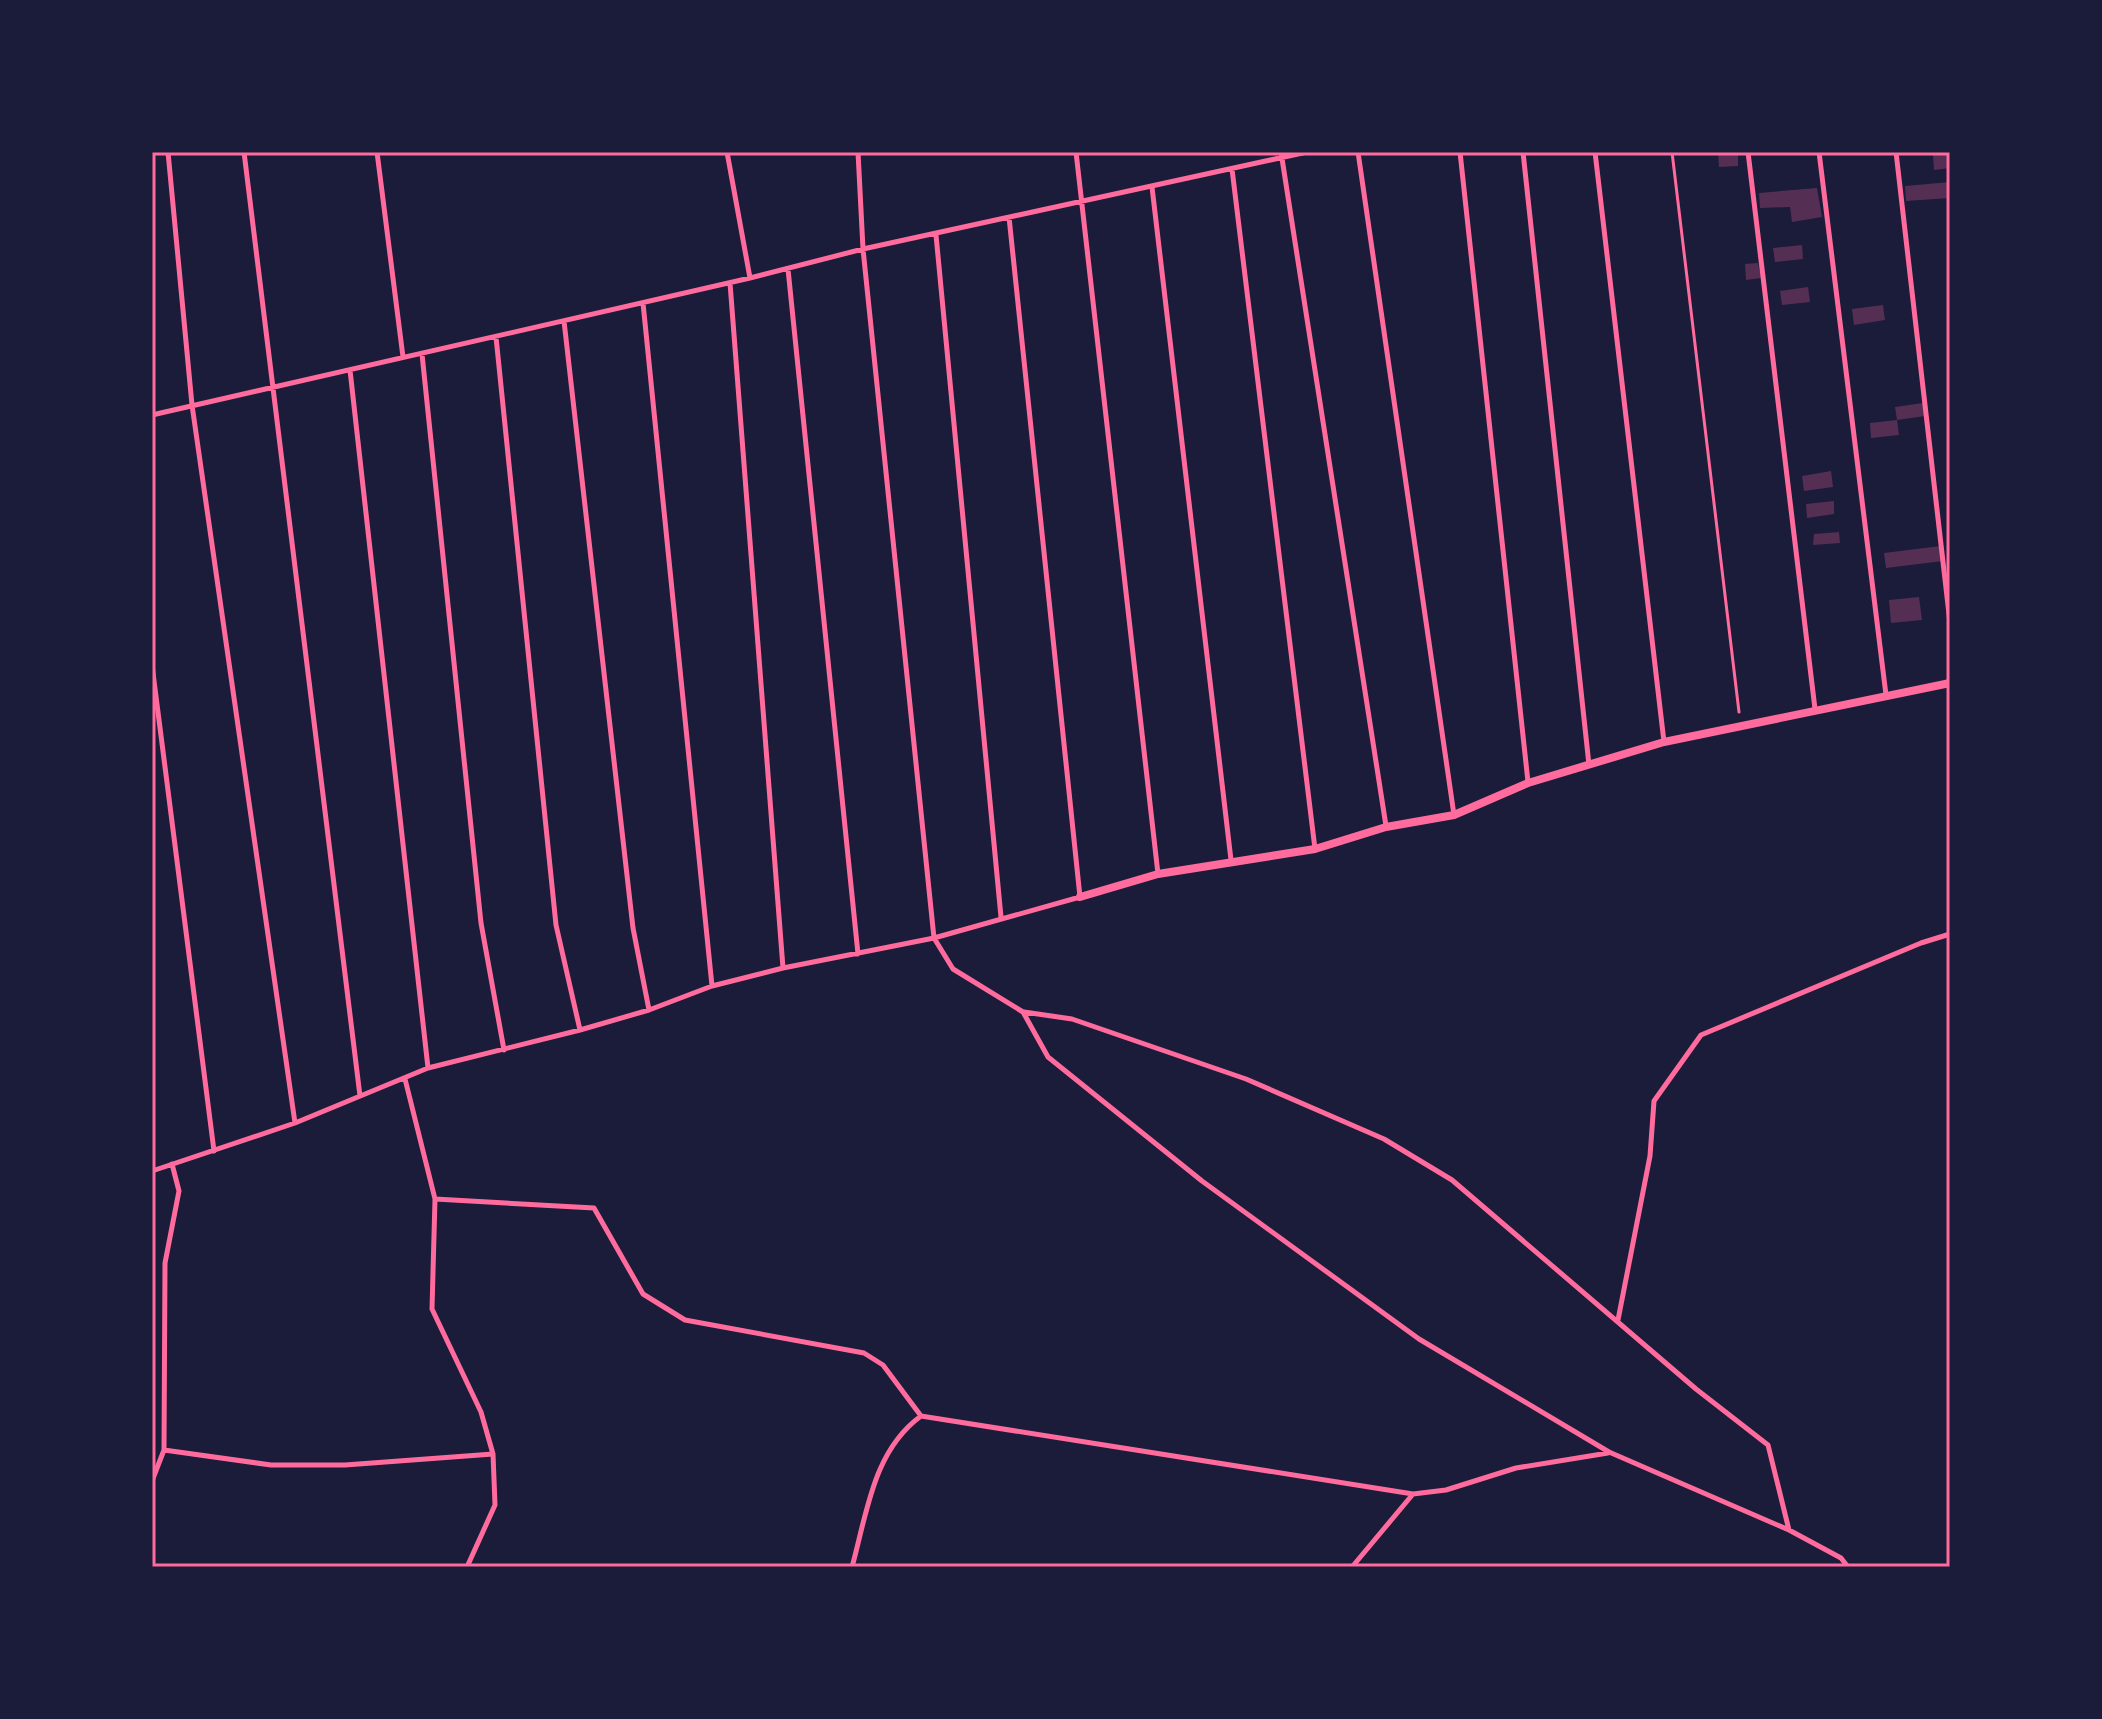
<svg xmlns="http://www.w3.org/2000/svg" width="2102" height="1719" viewBox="0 0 2102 1719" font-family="Commissioner,sans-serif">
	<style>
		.building { fill: #542f53 }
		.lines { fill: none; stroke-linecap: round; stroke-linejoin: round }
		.path { stroke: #ff6b9d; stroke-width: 3 }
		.service { stroke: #ff6b9d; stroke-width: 5 }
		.minor { stroke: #ff6b9d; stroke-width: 8 }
		.neatline { fill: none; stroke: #ff6b9d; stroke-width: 3 }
	</style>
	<rect width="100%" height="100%" fill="#1b1b3a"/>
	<path class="building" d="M1738 152V166L1719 167 1718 153Z
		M1950 153V168L1934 170 1933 155Z
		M1950 182V198L1906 201 1905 186Z
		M1817 188 1822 217 1792 222 1790 207 1760 208 1759 193Z
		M1802 245 1803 259 1775 262 1773 248Z
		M1758 263 1761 278 1746 280 1745 264Z
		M1808 287 1810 302 1782 305 1780 291Z
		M1883 305 1885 320 1854 325 1852 309Z
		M1923 403 1925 416 1897 420 1895 407Z
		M1897 420 1899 435 1871 438 1870 423Z
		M1831 471 1833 487 1804 491 1802 476Z
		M1834 501V514L1807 518 1806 504Z
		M1839 532 1840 543 1813 545 1814 534Z
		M1941 546 1943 561 1886 568 1884 553Z
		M1919 597 1922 620 1891 623 1889 600Z"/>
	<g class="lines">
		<path class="path" d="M1672 152 1739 712"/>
		<path class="service" d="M168 152 192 405 295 1123
			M244 152 360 1096
			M377 152 403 357
			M727 152 750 278
			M858 152 863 249 934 938 953 969 1023 1012 1048 1057 1202 1181 1419 1339 1609 1452 1789 1530 1841 1558 1848 1567
			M1076 152 1158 874
			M1281 152 1386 826
			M1358 152 1454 815
			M1460 152 1528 782
			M1523 152 1589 765
			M1595 152 1664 742
			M1748 152 1815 709
			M1819 152 1886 695
			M1896 152 1950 623
			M1232 169 1315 849
			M1152 187 1231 860
			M936 235 1001 917
			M788 269 858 954
			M730 283 783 968
			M643 303 712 986
			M564 321 633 928 649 1010
			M496 337 556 925 580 1030
			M422 354 481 923 504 1050
			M350 370 428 1068
			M152 415 750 278 863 249 1307 152
			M152 665 214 1151
			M1024 1012 1072 1019 1246 1079 1384 1139 1452 1180 1696 1389 1768 1445 1789 1530
			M405 1079 435 1199 432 1309 481 1412 493 1454 495 1505 467 1567
			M152 1171 295 1123 428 1068 580 1030 649 1010 712 986 783 968 934 938 1080 897 1009 217
			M435 1199 594 1208 643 1294 685 1320 864 1353 883 1365 921 1416
			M1618 1320 1650 1156 1654 1101 1701 1035 1921 943 1950 934
			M164 1450 271 1465H345L493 1454
			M152 1481 164 1450 165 1263 179 1191 172 1164
			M852 1567C867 1513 873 1451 921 1416L1413 1494
			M1352 1567 1413 1494 1446 1490 1516 1468 1608 1453"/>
		<path class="minor" d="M1080 897 1158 874 1315 849 1386 827 1454 815 1528 783 1664 742 1950 683"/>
	</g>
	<rect width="2102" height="1719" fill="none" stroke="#1b1b3a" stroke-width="308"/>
	<rect x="154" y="154" width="1794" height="1411" class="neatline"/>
</svg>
